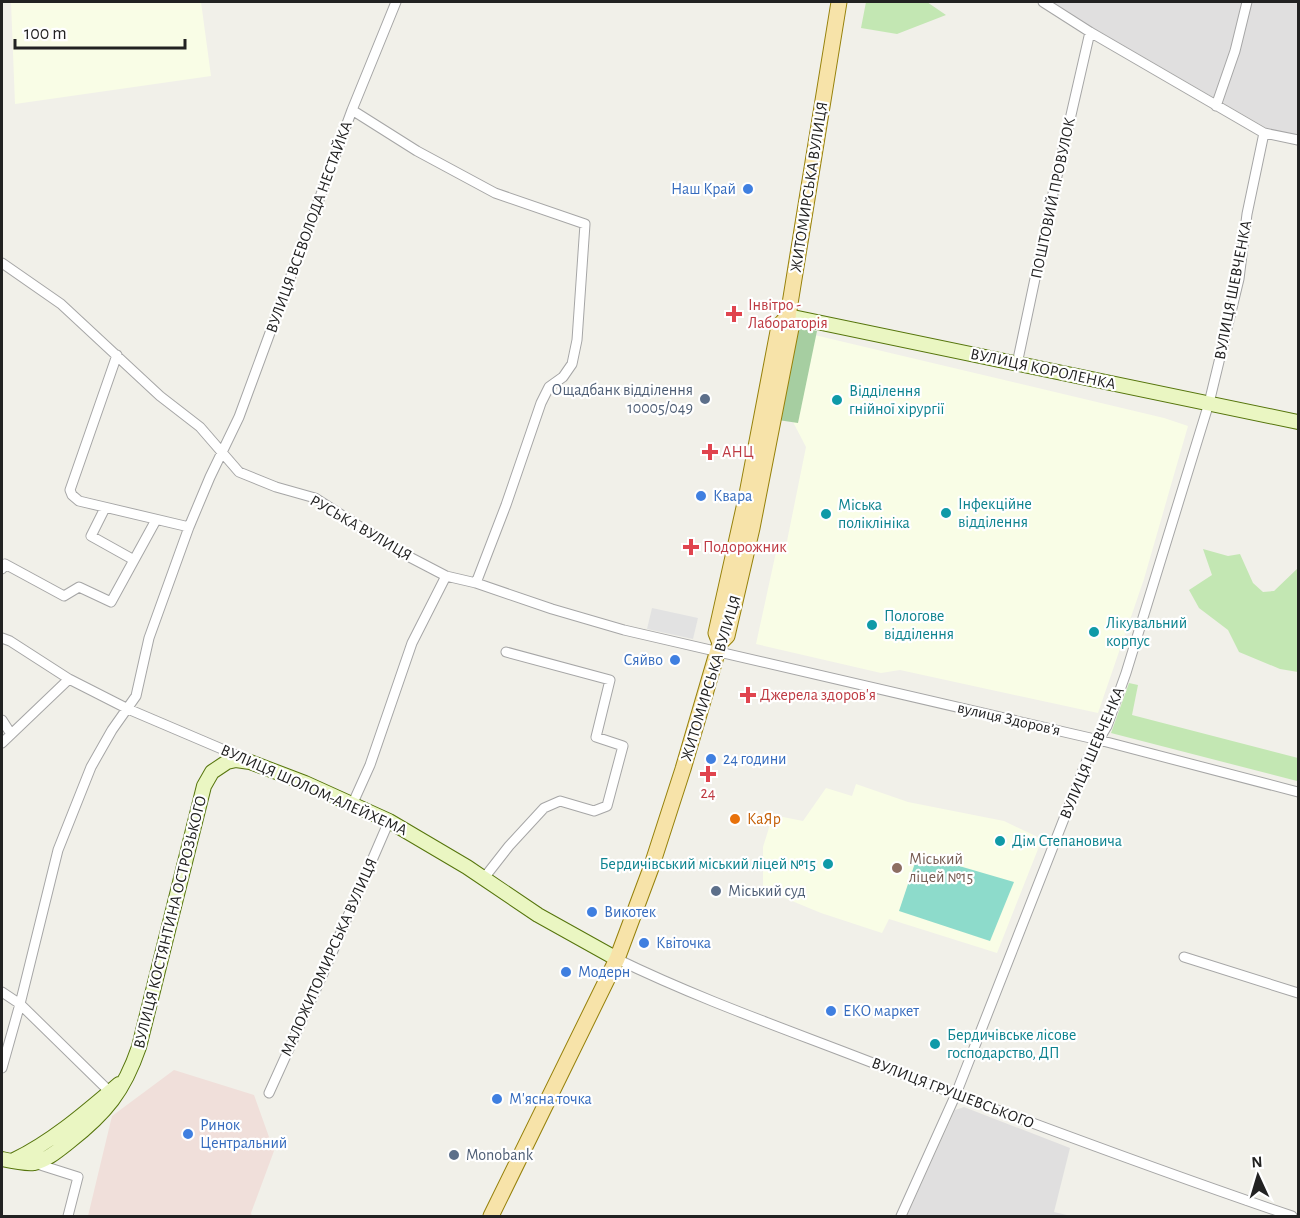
<svg xmlns="http://www.w3.org/2000/svg" width="1300" height="1218" viewBox="0 0 1300 1218" font-family="'Alegreya Sans',sans-serif">
	<style>
		.residential { fill: #e0dfdf }
		.commercial { fill: #f0dfda }
		.education { fill: #f9fde6 }
		.grass { fill: #c3e7b3 }
		.forest { fill: #a6cea1 }
		.pitch { fill: #8ddbcb }
		.parking { fill: #e2e2e2 }
		.lines { fill: none; stroke-linecap: round; stroke-linejoin: round }
		.minor-casing { stroke: #a6a6a6; stroke-width: 11 }
		.secondary-casing { stroke: #56750c; stroke-width: 16 }
		.primary-casing { stroke: #96810a; stroke-width: 17 }
		.minor { stroke: #fff; stroke-width: 9 }
		.secondary { stroke: #eaf6c2; stroke-width: 14 }
		.primary { stroke: #f7e3a9; stroke-width: 15 }
		.shop-dot { fill: #3f7fe0; stroke: #fff; stroke-width: 2 }
		.health-dot { fill: #e0444e; stroke: #fff; stroke-width: 2 }
		.service-dot { fill: #5c6f8a; stroke: #fff; stroke-width: 2 }
		.culture-dot { fill: #0f9aa8; stroke: #fff; stroke-width: 2 }
		.food-dot { fill: #e8710a; stroke: #fff; stroke-width: 2 }
		.education-dot { fill: #8d6e63; stroke: #fff; stroke-width: 2 }
		.labels { text-anchor: middle; dominant-baseline: central; stroke-width: 4.5; stroke-linejoin: round; paint-order: stroke }
		.street-label { font-size: 16px; fill: #222; stroke: #fff }
		.shop-label { font-size: 16px; fill: #366cbe; stroke: #fff; text-anchor: start }
		.health-label { font-size: 16px; fill: #be3a42; stroke: #fff; text-anchor: start }
		.service-label { font-size: 16px; fill: #4e5e75; stroke: #fff; text-anchor: start }
		.culture-label { font-size: 16px; fill: #0d838f; stroke: #fff; text-anchor: start }
		.food-label { font-size: 16px; fill: #c56008; stroke: #fff; text-anchor: start }
		.education-label { font-size: 16px; fill: #785e54; stroke: #fff; text-anchor: start }
	</style>
	<rect width="100%" height="100%" fill="#f1f0e9"/>
	<path class="residential" d="M1048 2H1298V137L1270 130Z
		M964 1107 1070 1148 1054 1212 1071 1216H907L955 1110Z"/>
	<path class="commercial" d="M174 1070 254 1095 274 1151 251 1213 252 1216H88L112 1116Z"/>
	<path class="education" d="M11 2H201L211 76 15 104Z
		M806 333 1164 418 1188 426 1144 579 1098 713 900 670 881 673 756 644 776 552 785 551 806 447 791 418Z
		M856 784 908 802 1004 821 1042 839 997 953 889 919 882 933 821 913 763 889V847L773 815 803 821 826 788 852 796Z"/>
	<path class="grass" d="M866 2H927L946 15 897 34 861 28Z
		M1203 549 1228 556 1240 554 1253 583 1263 592 1274 591 1298 568V672L1280 669 1239 652 1228 630 1199 608 1189 590 1212 575Z
		M1129 683 1138 685 1132 715 1298 758 1297 781 1111 733Z"/>
	<path class="forest" d="M797 327 817 331 798 423 778 420Z"/>
	<path class="pitch" d="M918 854 1014 882 990 941 899 911Z"/>
	<path class="parking" d="M652 608 698 618 693 639 647 629Z"/>
	<g class="lines">
		<g class="minor-casing">
			<path id="minor" d="M1043 2 1090 32 1264 133 1298 140
				M1216 106 1235 51 1247 2
				M352 110 417 151 495 193 585 224 577 340 572 364 563 377 549 387 541 403 506 505 476 583
				M2 263 61 304 160 396 200 427 239 472 276 487 315 498 398 551 446 576 476 583 552 609 624 630 1099 740 1298 792
				M117 355 70 490 72 495 79 501 189 527
				M1017 364 1052 198 1090 32
				M105 508 91 536 134 560
				M2 569 5 564 64 596 79 587 111 602 156 520
				M2 638 10 641 69 679 128 709 243 758
				M2 720 11 734
				M2 743 69 679
				M352 805 370 765 412 643 446 576
				M484 878 509 846 544 808 560 801 594 811 607 806 623 746 596 737 610 680 506 652
				M1184 957 1298 993
				M617 959C701 1000 791 1031 878 1065 1015 1117 1153 1169 1292 1216
				M2 992 20 1004 110 1092
				M2 1068 20 1004 58 850 91 767 112 730 136 696 149 638 189 527 210 477 239 417 352 110 396 2
				M269 1093 322 976 389 821
				M34 1163 78 1177 68 1216
				M901 1216 956 1094 1087 760 1107 726 1126 673 1209 403 1239 279 1247 214 1264 133"/>
		</g>
		<g class="secondary-casing">
			<path id="secondary" d="M788 316 1298 422
				M2 1159C11 1161 24 1164 34 1163 46 1161 60 1149 69 1142 106 1113 124 1091 139 1047L204 786 212 772 227 762 236 760 250 762 305 783 389 821 467 867 538 915 617 959
				M14 1160C53 1141 86 1112 119 1084"/>
		</g>
		<g class="primary-casing">
			<path id="primary" d="M720 643 716 633 747 494 779 326 788 316
				M491 1216 617 959 651 868 683 769 720 643 727 636 752 528 791 328 788 316 839 2"/>
		</g>
		<use href="#minor" class="minor"/>
		<use href="#secondary" class="secondary"/>
		<use href="#primary" class="primary"/>
	</g>
	<g class="shop-dot">
		<circle cx="748" cy="189" r="6"/>
		<circle cx="701" cy="496" r="6"/>
		<circle cx="675" cy="660" r="6"/>
		<circle cx="711" cy="759" r="6"/>
		<circle cx="592" cy="912" r="6"/>
		<circle cx="644" cy="943" r="6"/>
		<circle cx="566" cy="972" r="6"/>
		<circle cx="831" cy="1011" r="6"/>
		<circle cx="497" cy="1099" r="6"/>
		<circle cx="188" cy="1134" r="6"/>
	</g>
	<g class="health-dot">
		<path d="M731 305h6v6h6v6h-6v6h-6v-6h-6v-6h6z"/>
		<path d="M707 443h6v6h6v6h-6v6h-6v-6h-6v-6h6z"/>
		<path d="M688 538h6v6h6v6h-6v6h-6v-6h-6v-6h6z"/>
		<path d="M745 686h6v6h6v6h-6v6h-6v-6h-6v-6h6z"/>
		<path d="M705 765h6v6h6v6h-6v6h-6v-6h-6v-6h6z"/>
	</g>
	<g class="service-dot">
		<circle cx="705" cy="399" r="6"/>
		<circle cx="716" cy="891" r="6"/>
		<circle cx="454" cy="1155" r="6"/>
	</g>
	<g class="culture-dot">
		<circle cx="837" cy="400" r="6"/>
		<circle cx="946" cy="513" r="6"/>
		<circle cx="826" cy="514" r="6"/>
		<circle cx="872" cy="625" r="6"/>
		<circle cx="1094" cy="632" r="6"/>
		<circle cx="1000" cy="841" r="6"/>
		<circle cx="828" cy="864" r="6"/>
		<circle cx="935" cy="1044" r="6"/>
	</g>
	<circle class="food-dot" cx="735" cy="819" r="6"/>
	<circle class="education-dot" cx="897" cy="868" r="6"/>
	<g class="labels">
		<g class="street-label">
			<text transform="translate(809 187) rotate(-81)">ЖИТОМИРСЬКА ВУЛИЦЯ</text>
			<text transform="translate(1053 198) rotate(-78)">ПОШТОВИЙ ПРОВУЛОК</text>
			<text transform="translate(309 227) rotate(-70)">ВУЛИЦЯ ВСЕВОЛОДА НЕСТАЙКА</text>
			<text transform="translate(1233 290) rotate(-79)">ВУЛИЦЯ ШЕВЧЕНКА</text>
			<text transform="translate(1043 369) rotate(12)">ВУЛИЦЯ КОРОЛЕНКА</text>
			<text transform="translate(361 528) rotate(30)">РУСЬКА ВУЛИЦЯ</text>
			<text transform="translate(711 678) rotate(-73)">ЖИТОМИРСЬКА ВУЛИЦЯ</text>
			<text transform="translate(1009 719) rotate(13)">вулиця Здоровʼя</text>
			<text transform="translate(1092 753) rotate(-67)">ВУЛИЦЯ ШЕВЧЕНКА</text>
			<text transform="translate(314 790) rotate(24)">ВУЛИЦЯ ШОЛОМ-АЛЕЙХЕМА</text>
			<text transform="translate(170 922) rotate(-76)">ВУЛИЦЯ КОСТЯНТИНА ОСТРОЗЬКОГО</text>
			<text transform="translate(329 957) rotate(-66)">МАЛОЖИТОМИРСЬКА ВУЛИЦЯ</text>
			<text transform="translate(953 1093) rotate(21)">ВУЛИЦЯ ГРУШЕВСЬКОГО</text>
		</g>
		<g class="shop-label">
			<text x="736" y="189" text-anchor="end">Наш Край</text>
			<text x="713" y="496">Квара</text>
			<text x="663" y="660" text-anchor="end">Сяйво</text>
			<text x="723" y="759">24 години</text>
			<text x="604" y="912">Викотек</text>
			<text x="656" y="943">Квіточка</text>
			<text x="578" y="972">Модерн</text>
			<text x="843" y="1011">ЕКО маркет</text>
			<text x="509" y="1099">М'ясна точка</text>
			<text x="200" y="1125">Ринок<tspan x="200" dy="18">Центральний</tspan></text>
		</g>
		<g class="health-label">
			<text x="748" y="305">Інвітро -<tspan x="748" dy="18">Лабораторія</tspan></text>
			<text x="722" y="452">АНЦ</text>
			<text x="703" y="547">Подорожник</text>
			<text x="760" y="695">Джерела здоров'я</text>
			<text x="708" y="793" text-anchor="middle">24</text>
		</g>
		<g class="service-label">
			<text x="693" y="390" text-anchor="end">Ощадбанк відділення<tspan x="693" dy="18">10005/049</tspan></text>
			<text x="728" y="891">Міський суд</text>
			<text x="466" y="1155">Monobank</text>
		</g>
		<g class="culture-label">
			<text x="849" y="391">Відділення<tspan x="849" dy="18">гнійної хірургії</tspan></text>
			<text x="958" y="504">Інфекційне<tspan x="958" dy="18">відділення</tspan></text>
			<text x="838" y="505">Міська<tspan x="838" dy="18">поліклініка</tspan></text>
			<text x="884" y="616">Пологове<tspan x="884" dy="18">відділення</tspan></text>
			<text x="1106" y="623">Лікувальний<tspan x="1106" dy="18">корпус</tspan></text>
			<text x="1012" y="841">Дім Степановича</text>
			<text x="816" y="864" text-anchor="end">Бердичівський міський ліцей №15</text>
			<text x="947" y="1035">Бердичівське лісове<tspan x="947" dy="18">господарство, ДП</tspan></text>
		</g>
		<g class="food-label">
			<text x="747" y="819">КаЯр</text>
		</g>
		<g class="education-label">
			<text x="909" y="859">Міський<tspan x="909" dy="18">ліцей №15</tspan></text>
		</g>
	</g>
	<rect width="1300" height="1218" fill="none" stroke="#222222" stroke-width="6"/>
	<g transform="translate(1258 1176) rotate(356)" stroke="#ffffff" stroke-width="4.5" paint-order="stroke">
	<path d="M0-4.5L10 22L0 15L-10 22Z" fill="#222222"/>
	<text y="-9" font-size="16" font-weight="bold" text-anchor="middle" fill="#222222">N</text>
	</g>
	<path d="M15 39v9h170v-9" fill="none" stroke="#222222" stroke-width="3"/>
	<text x="24" y="39" font-size="18" fill="#222222" stroke="#ffffff" stroke-width="4.5" paint-order="stroke">100 m</text>
</svg>
